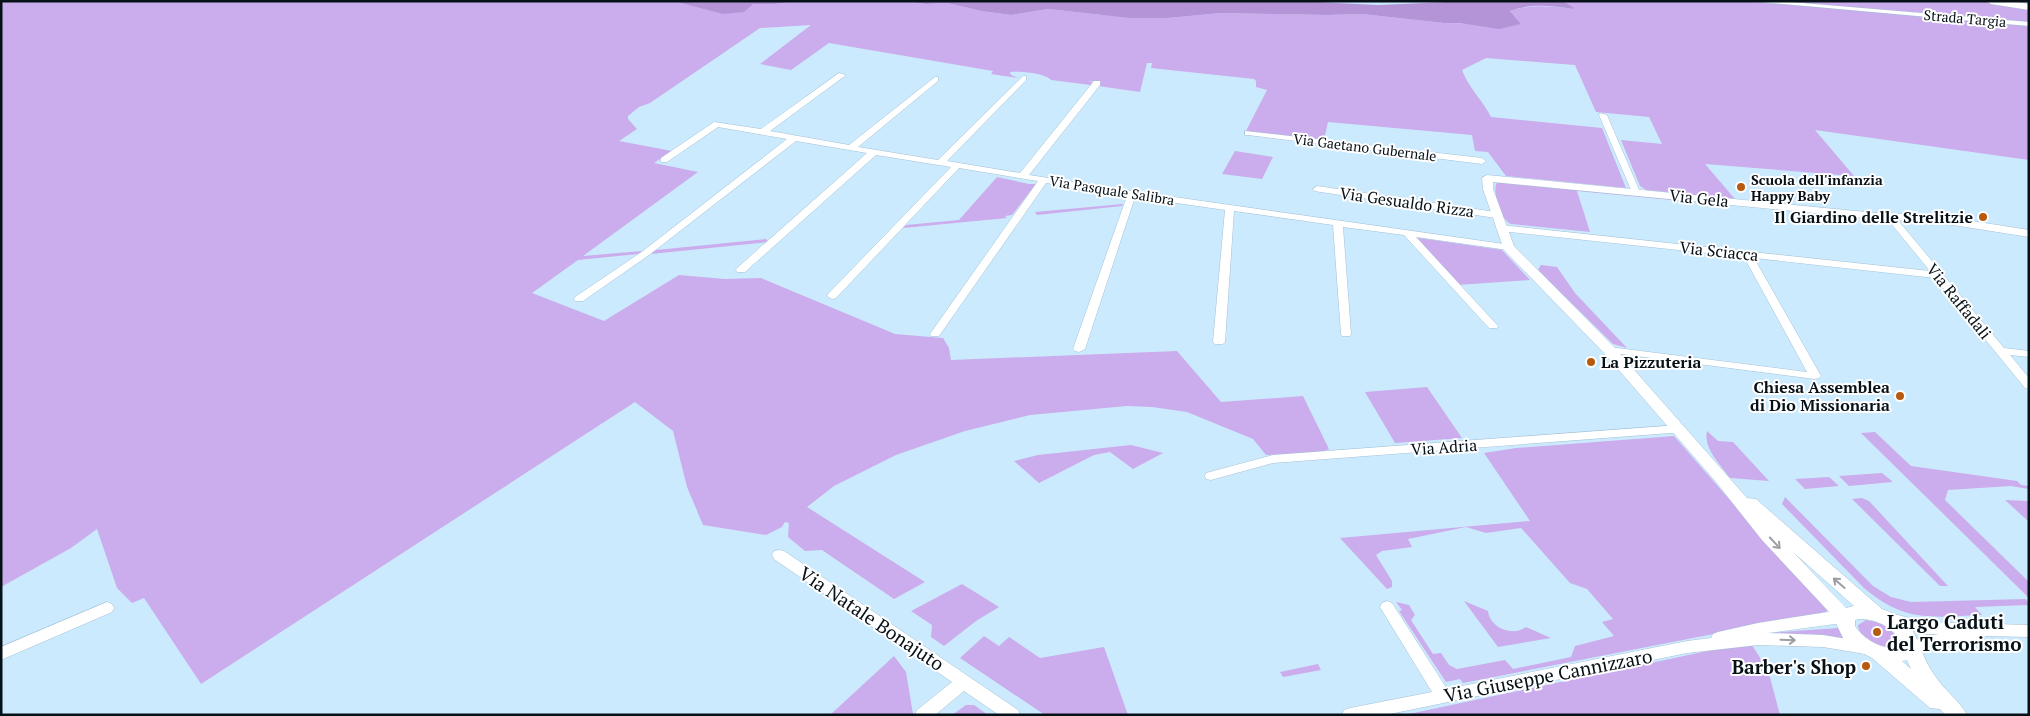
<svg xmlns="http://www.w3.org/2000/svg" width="2030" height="716" viewBox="0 0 2030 716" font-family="'PT Serif',serif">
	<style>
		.green { fill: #cbacec }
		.forest { fill: #b593d7 }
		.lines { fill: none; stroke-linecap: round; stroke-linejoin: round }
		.minor-casing { stroke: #a4c1d5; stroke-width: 1 }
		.tertiary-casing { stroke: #a4c1d5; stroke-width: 1 }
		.primary-casing { stroke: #a4c1d5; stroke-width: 1 }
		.minor { fill: #fff; fill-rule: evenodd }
		.tertiary { fill: #fff; fill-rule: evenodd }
		.primary { fill: #fff; fill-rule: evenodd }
		.oneway { stroke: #9b9fa2 }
		.poi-dot { fill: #b7590f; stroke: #fff; stroke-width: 2 }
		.labels { text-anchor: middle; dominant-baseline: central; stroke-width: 4; stroke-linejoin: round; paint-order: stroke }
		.far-street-label { font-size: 14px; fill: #061017; stroke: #fff }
		.far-poi-label { font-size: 14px; font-weight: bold; fill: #061017; stroke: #fff; text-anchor: start }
		.street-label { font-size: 16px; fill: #061017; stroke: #fff }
		.poi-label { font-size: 16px; font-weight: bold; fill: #061017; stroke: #fff; text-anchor: end }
		.near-street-label { font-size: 19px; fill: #061017; stroke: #fff }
		.near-poi-label { font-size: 19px; font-weight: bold; fill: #061017; stroke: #fff; text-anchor: start }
	</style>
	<rect width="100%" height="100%" fill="#cceafe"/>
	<path class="green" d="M1 1H673L722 14 753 4H774L802 1H902L926 4 947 3 981 11 1011 15 1048 9 1103 15 1168 18 1221 13 1328 15 1362 14 1444 23 1521 24 1510 11C1532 4 1551 6 1573 9L1563 1H1739L2029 24V160L1815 130 1854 176 1705 164 1735 199 1646 190 1640 186 1621 140 1662 144 1649 117 1596 112 1575 65 1486 58 1462 70C1468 87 1483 101 1491 117L1602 128 1626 188 1506 176 1488 152 1475 151 1472 135 1328 122 1324 140 1246 131 1267 90 1256 87V81L1254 79 1151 68 1152 63H1147L1140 92 1098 86 1101 82 1089 81 1093 83 1091 85 1051 80C1045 73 1020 71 1010 72L1011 75 1018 78 991 74 993 71 829 43 791 70 760 64 811 25 760 28 650 103 639 107 628 116V119L637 129 619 141 672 151 654 163 698 172 583 256 642 251 638 254 578 260 532 293 604 321 679 275 725 279 761 278 895 334 943 338 949 348 951 360 1177 351 1221 402 1303 396 1329 449 1322 452 1266 455 1253 439 1187 412 1152 407 1127 406 1030 415 965 431 896 455 834 486 807 507 925 582 894 599 822 550 805 551 788 537 789 523 785 522 782 527 766 535 703 525 687 487 673 431 635 402 201 684 144 598 132 603 117 588 97 529 71 548 1 587Z
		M1777 1H1982L2029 9V23Z
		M1235 151 1273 157 1262 179 1222 174Z
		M997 177 1029 184H1036L1012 215 1005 216 1007 218 903 228 906 225 959 220Z
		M1500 181 1700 200 1703 203 1577 191 1590 232 1511 224C1501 220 1493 194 1496 184Z
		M1123 204 1122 206 1037 215 1035 212Z
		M1419 238 1502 250 1530 280 1457 285 1417 239Z
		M766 239 768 242 651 254 656 250Z
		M1541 265 1557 267 1575 293 1627 348 1613 344 1538 270Z
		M1427 387 1462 438 1395 443 1365 392Z
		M1707 431 1718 441 1733 442 1769 481 1730 478C1720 464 1703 448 1707 431Z
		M1875 432 1911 466 2017 481 2021 485 2029 486V489L2011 486 1948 490 1945 500 2029 582V598L1861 433Z
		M1674 436 1783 561 1828 608 1826 612 1463 683 1460 679 1446 682 1399 611 1402 610 1396 602 1409 605 1415 615 1411 620 1433 654 1441 653 1449 665 1457 669 1505 660 1513 669 1571 657 1575 646 1614 636 1602 622 1613 619 1587 589 1570 583 1521 528 1486 533 1466 527 1408 539 1412 547 1382 551 1376 555 1392 581V587L1387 589 1340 538 1530 521 1484 453 1516 448Z
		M1131 445 1163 453 1133 469 1110 452 1094 455 1039 483 1014 461 1038 455Z
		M1882 473 1893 482 1849 486 1839 476Z
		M1829 477 1839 486 1805 489 1795 479Z
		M1785 497 1873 586 1891 597 1911 602 2026 599 2029 605 1975 607 1982 615C1932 617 1905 623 1864 588L1782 504Z
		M1862 498 1869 501 1948 586H1940L1852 499Z
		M2005 500 2029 501V522Z
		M962 584 999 607 976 621 944 646 931 637 932 625 911 611Z
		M1464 601 1488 611C1490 628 1513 637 1526 627L1551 638 1498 647Z
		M1866 620C1880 622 1889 627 1898 637V644C1885 653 1859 640 1858 625Z
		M1838 628 1849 641 1754 634Z
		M984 636 999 646 1009 637 1040 658 1104 647 1128 715H1045L960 658Z
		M1750 642 1768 670 1780 715H1404Z
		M894 656 906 672 913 714 830 715Z
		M1318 664 1321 670 1283 677 1280 672Z
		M966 705H974L988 715H952Z"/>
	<path class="forest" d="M673 1H802L774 4H753L744 12 722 14Z
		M902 1H1294L1378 5 1471 1H1563L1574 8 1573 9C1551 6 1532 3 1510 11L1521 24 1499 29 1460 23H1444L1362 14 1328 15 1221 13 1168 18H1130L1048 9 1011 15 981 11 947 3 926 4Z"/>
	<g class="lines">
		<g class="minor-casing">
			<path id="minor" d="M1749 1H1778L2029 22V26Z
				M839 73 846 75 770 131 849 145 935 77H938V81L858 147 938 160 1023 76H1026V80L947 161 1020 173 1094 81H1100V85L1029 175 1132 191 1511 245 1513 247 1508 250 1416 237 1498 326 1497 328H1489L1404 235 1343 227 1351 334 1350 336H1342L1341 334 1333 225 1234 211 1225 342 1223 344H1215L1213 342 1225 210 1135 197 1085 349 1079 352 1075 351 1073 349 1127 196 1046 183 939 336H931L930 334 1038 181 959 168 836 298 832 299 827 296 828 294 951 167 876 155 745 272H737L736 270 737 268 867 153 796 141 649 255 583 301H575L574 299 575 297 643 251 787 139 718 127 667 162H661V158L714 122 761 129Z
				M1600 113 1607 115 1640 192 1639 194 1636 195 1632 192 1599 115Z
				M1245 131 1482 158 1486 161 1482 164 1248 135H1245Z
				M1317 186 1496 212 1501 215 1496 218 1314 191 1313 189Z
				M1889 212 1892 213 2004 348 2029 351V357L2010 355 2029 378V389L2025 388 1935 278 1754 258 1821 376 1819 378 1815 379 1605 352 1603 350 1609 347 1807 372 1744 257 1501 231 1496 228 1501 225 1930 271 1884 215Z
				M1680 425 1686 429 1684 432 1273 463 1211 480 1206 479 1205 476 1206 473 1273 455Z
				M779 550 784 551 1018 710 1020 715H999L964 691 935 715H915L917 710 952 682 774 559 772 555 774 551Z
				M1387 601 1392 603 1447 689 1687 641 1711 638 1713 634 1718 632 1758 623 1847 609 1852 611 1854 615 1852 619 1835 624 1768 633 1823 635 1865 642 1870 644 1873 648 1870 652 1865 654 1823 647 1758 645 1687 653 1385 715H1342L1344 710 1350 708 1432 692 1380 607 1382 603Z
				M107 602 112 604 114 608 112 612 1 660V647Z
				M1894 614 1926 622 2029 625V637L1985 636 1983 640 1978 642 1929 647 1912 652 1907 650 1904 646 1907 642 1938 634H1926L1889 624 1887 620 1889 616Z"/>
		</g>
		<g class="tertiary-casing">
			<path id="tertiary" d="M1487 175 1876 213 1934 215 2029 230V237L1934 222 1876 219 1493 182V189L1514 246 1614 347 1747 498 1756 499 1882 609C1922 622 1914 647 1935 676 1944 690 1959 700 1967 715H1945L1940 709 1930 708 1872 658 1853 648 1844 640 1832 615 1762 540 1716 482 1604 353 1504 250 1483 189 1482 178ZM1793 552 1854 606 1846 608ZM1858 619C1876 618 1895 628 1902 645 1887 654 1863 639 1855 626V620ZM1907 660 1911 669 1902 661Z"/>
		</g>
		<g class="primary-casing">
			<path id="primary" d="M1986 1H2012L2029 4V10L1991 4Z"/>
		</g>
		<use href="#minor" class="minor"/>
		<use href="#tertiary" class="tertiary"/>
		<use href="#primary" class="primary"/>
	</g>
	<defs><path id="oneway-shaft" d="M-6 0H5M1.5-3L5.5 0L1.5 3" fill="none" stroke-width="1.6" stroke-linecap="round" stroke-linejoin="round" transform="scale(1.25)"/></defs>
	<g class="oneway">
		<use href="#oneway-shaft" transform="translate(1775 543) rotate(47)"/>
		<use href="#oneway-shaft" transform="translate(1839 583) rotate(-139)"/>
		<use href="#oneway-shaft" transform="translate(1788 640) rotate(2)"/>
	</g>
	<g class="poi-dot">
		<circle cx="1741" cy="187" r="5"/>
		<circle cx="1983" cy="217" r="5"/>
		<circle cx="1591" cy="362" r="5"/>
		<circle cx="1900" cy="396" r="5"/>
		<circle cx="1877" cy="632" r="5"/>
		<circle cx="1866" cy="666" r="5"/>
	</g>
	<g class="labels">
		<g class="far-street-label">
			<text transform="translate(1965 18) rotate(5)">Strada Targia</text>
			<text transform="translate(1365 147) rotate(7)">Via Gaetano Gubernale</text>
			<text transform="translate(1112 190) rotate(9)">Via Pasquale Salibra</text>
		</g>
		<g class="far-poi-label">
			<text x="1751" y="179">Scuola dell'infanzia<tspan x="1751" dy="16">Happy Baby</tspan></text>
		</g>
		<g class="street-label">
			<text transform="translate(1699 198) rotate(6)">Via Gela</text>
			<text transform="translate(1407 202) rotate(8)">Via Gesualdo Rizza</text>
			<text transform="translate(1719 251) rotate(6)">Via Sciacca</text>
			<text transform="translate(1959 301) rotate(51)">Via Raffadali</text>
			<text transform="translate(1444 447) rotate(-4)">Via Adria</text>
		</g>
		<g class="poi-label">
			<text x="1973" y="217">Il Giardino delle Strelitzie</text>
			<text x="1601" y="362" text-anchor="start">La Pizzuteria</text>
			<text x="1890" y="387">Chiesa Assemblea<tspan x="1890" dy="18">di Dio Missionaria</tspan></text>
		</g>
		<g class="near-street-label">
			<text transform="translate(872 618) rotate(34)">Via Natale Bonajuto</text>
			<text transform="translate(1548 675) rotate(-11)">Via Giuseppe Cannizzaro</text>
		</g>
		<g class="near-poi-label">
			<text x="1887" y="621">Largo Caduti<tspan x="1887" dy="22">del Terrorismo</tspan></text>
			<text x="1856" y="666" text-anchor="end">Barber's Shop</text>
		</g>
	</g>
	<rect width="2030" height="716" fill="none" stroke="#061017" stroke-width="5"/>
</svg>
